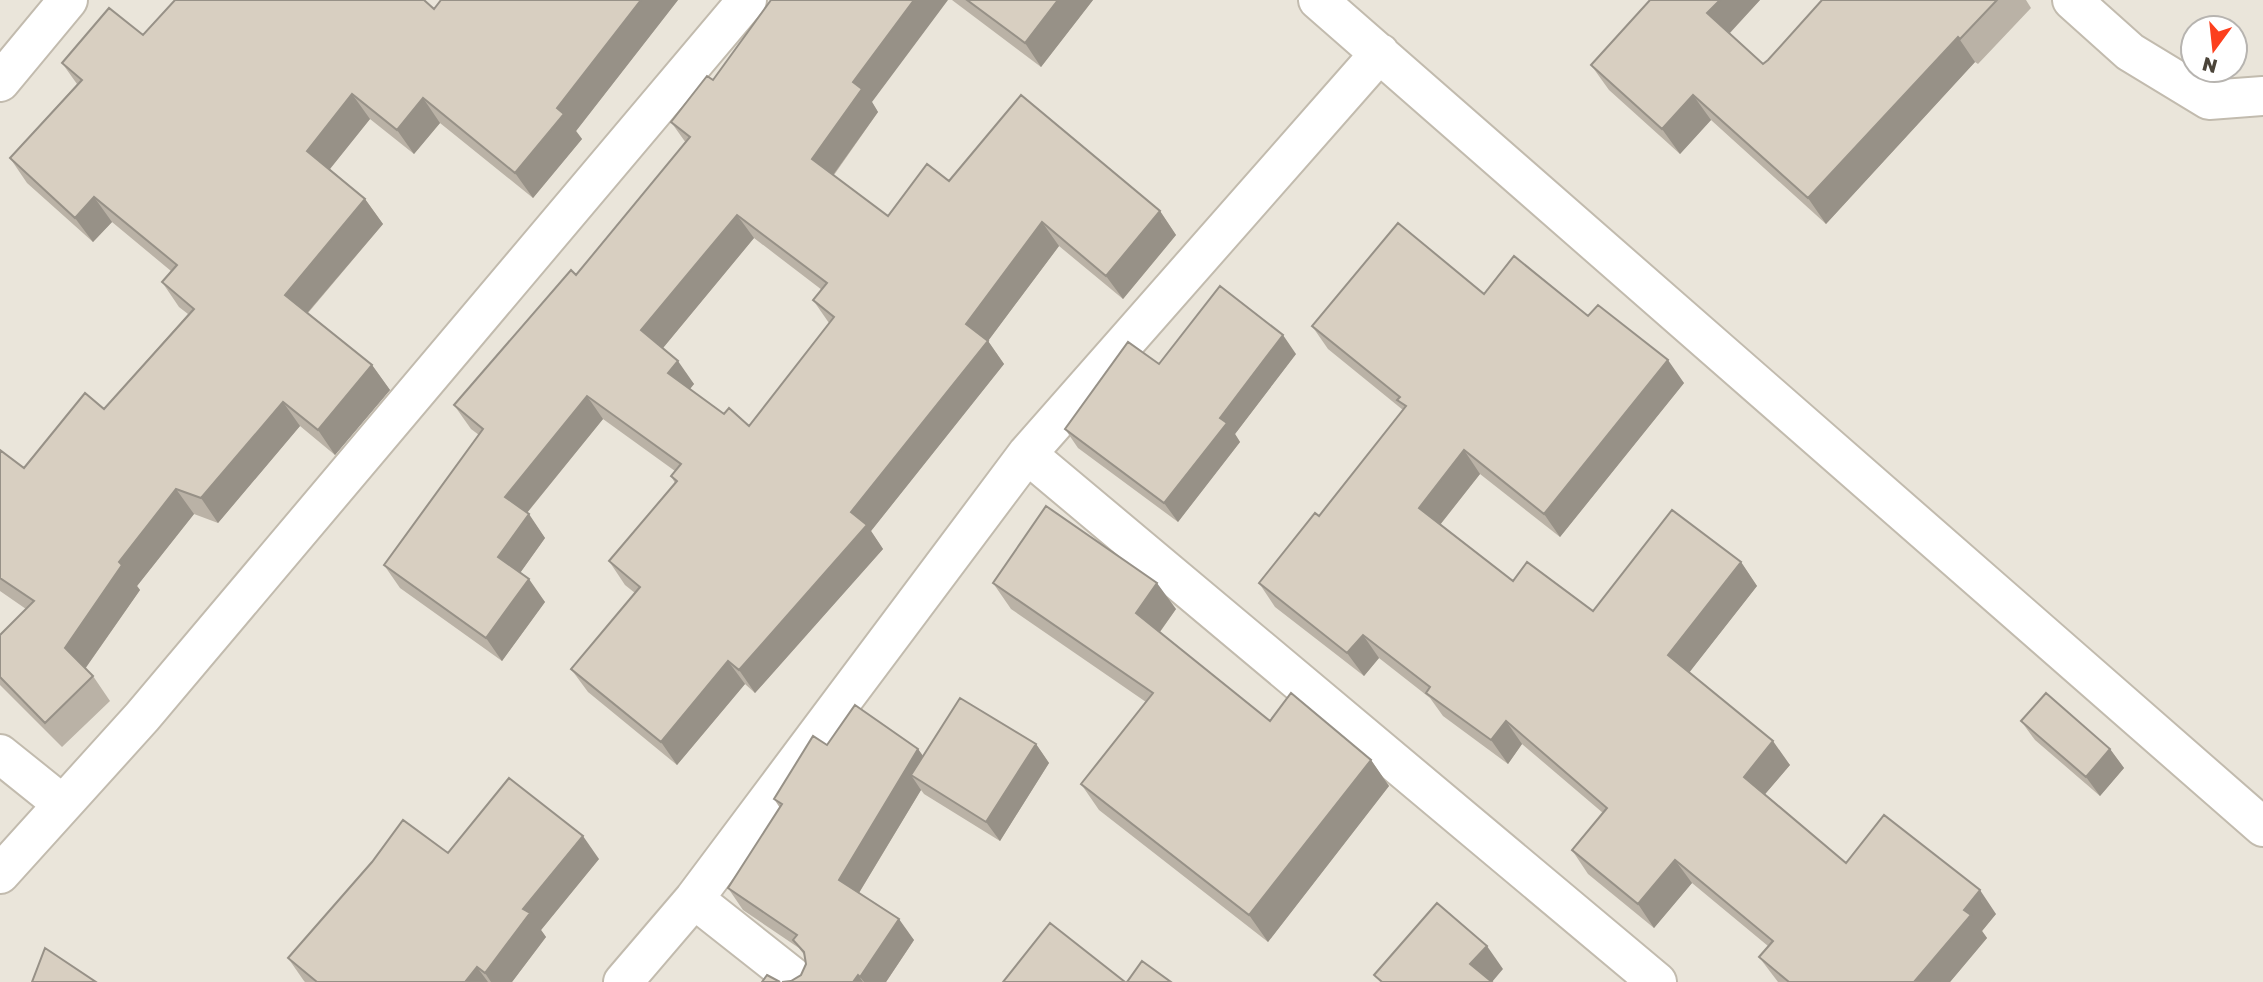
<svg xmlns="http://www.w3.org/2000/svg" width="2263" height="982" viewBox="0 0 2263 982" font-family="'Golos Text',sans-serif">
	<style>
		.residential { fill: #eae5da; fill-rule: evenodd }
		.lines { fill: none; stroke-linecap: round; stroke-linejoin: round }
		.minor-casing { stroke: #c2bbae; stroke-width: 42 }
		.minor { stroke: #fff; stroke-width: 38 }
		.wall { fill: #bab2a6; fill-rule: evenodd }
		.shaded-wall { fill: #979187 }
		.building { fill: #d8cfc1; stroke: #979187; stroke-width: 2; fill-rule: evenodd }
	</style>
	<rect width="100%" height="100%" fill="#f6f3ec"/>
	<path class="residential" d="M0 0H2263V982H0ZM2193 28H2235V70H2193Z"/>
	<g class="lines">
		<g class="minor-casing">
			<path id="minor" d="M1318 0 2263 827
				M2072 0 2130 52 2209 100 2263 96
				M0 82 68 0
				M1027 454 1657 982
				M0 754 61 803
				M0 874 142 717 747 0
				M694 899 799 982
				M623 982 694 899 1027 454 1380 53"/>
		</g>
		<use href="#minor" class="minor"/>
	</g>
	<path class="wall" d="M441 0H678L576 131 582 139 533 198 440 123 414 154 370 119 330 169 365 199 383 224 308 313 372 365 390 390 335 455 300 426 218 523 194 514 137 586 140 590 85 669 93 676 110 701 62 747 0 685V635L26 609 0 591V450L24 468 104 409 188 314 179 307 162 282 171 271 112 222 93 242 27 183 10 158 77 84 62 63 143 35 434 9Z
		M952 0H1093L1041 67Z
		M1650 0H1760L1730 33 1763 64 1768 60 1822 0H2026L2031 8 1978 64 1975 62 1826 224 1711 120 1680 154 1609 90 1591 65Z
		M713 80 872 102 878 112 834 175 888 216 949 181 1160 211 1176 235 1123 299 1059 246 988 341 1004 364 871 531 883 549 755 693 745 684 677 765 588 692 571 669 635 593 625 585 609 561 675 483 671 476 675 471 603 419 527 513 545 538 520 573 545 602 502 661 400 588 384 565 479 435 471 429 454 405 576 275 686 143 671 122ZM754 238 822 290 813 300 829 323 749 426 724 414 690 389 694 384 663 348Z
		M1484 294 1588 316 1684 383 1560 537 1480 474 1440 525 1513 581 1593 611 1741 562 1757 586 1689 672 1790 765 1765 794 1846 863 1996 914 1982 931 1987 938 1950 982H1778L1759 957 1768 946 1692 883 1654 928 1588 874 1572 850 1603 813 1522 744 1508 764 1443 716 1430 698 1379 658 1364 676 1275 607 1259 583 1319 516 1403 410 1328 349 1312 326Z
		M1296 354 1235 434 1240 442 1178 522 1078 448 1065 429 1159 364Z
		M993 583 1176 609 1160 632 1270 721 1371 760 1389 786 1268 942 1099 810 1081 784 1146 702 1011 609Z
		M2021 721 2110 749 2124 768 2100 796 2035 740Z
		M1036 744 1049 763 1000 841 924 794 921 790 859 893 914 940 886 982H782L791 981 801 975 806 964 805 956 799 948 743 910 728 888 780 808 774 799 827 745 918 749 923 756Z
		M448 853 599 859 541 930 546 937 512 982H305L304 981 288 958Z"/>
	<path class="shaded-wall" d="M641 0H678L576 131 582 139 533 198 515 173 557 108Z
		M914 0H948L872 102 878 112 828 182 812 159 853 82Z
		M1058 0H1093L1041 67 1025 43Z
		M1720 0H1760L1725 38 1707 13Z
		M1958 37 1975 62 1826 224 1808 198Z
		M352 94 370 119 325 175 307 151Z
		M1693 95 1711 120 1680 154 1662 129Z
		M423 98 440 123 414 154 397 130Z
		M94 197 112 222 93 242 75 218Z
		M365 199 383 224 302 319 285 295Z
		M1160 211 1176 235 1123 299 1106 276Z
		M737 215 754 238 658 354 641 330Z
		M1042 222 1059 246 988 341 1004 364 871 531 883 549 755 693 739 670 851 512 966 324Z
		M1283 335 1296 354 1235 434 1240 442 1178 522 1164 503 1220 418Z
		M1668 360 1684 383 1560 537 1544 514Z
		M678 361 694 384 684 396 668 373Z
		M372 365 390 390 335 455 318 430Z
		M587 396 603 419 521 520 505 497Z
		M283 402 300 426 218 523 201 498Z
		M1464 450 1480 474 1435 531 1419 508Z
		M176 489 194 514 137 586 140 590 82 673 65 648 119 562Z
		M529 514 545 538 515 580 498 557Z
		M1741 562 1757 586 1685 678 1668 655Z
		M529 579 545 602 502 661 486 638Z
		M1157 583 1176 609 1154 640 1136 613Z
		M1363 635 1379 658 1364 676 1347 653Z
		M728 661 745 684 677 765 661 742Z
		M1506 721 1522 744 1508 764 1491 740Z
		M1773 741 1790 765 1760 800 1744 777Z
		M1036 744 1049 763 1000 841 986 822Z
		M918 749 933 770 911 775 921 790 854 901 839 880Z
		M2110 749 2124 768 2100 796 2086 777Z
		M1371 760 1389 786 1268 942 1249 915Z
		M583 836 599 859 541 930 546 937 512 982H491L485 973 523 909Z
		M1675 860 1692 883 1654 928 1638 904Z
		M1980 890 1996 914 1982 931 1987 938 1950 982H1914L1964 910Z
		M899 919 914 940 886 982H864L860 977Z
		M1487 946 1503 969 1492 982 1470 964Z
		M477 967 488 982H465Z
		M858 975 863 982H853Z"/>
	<path class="building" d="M175 0H424L434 9 441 0H641L557 108 564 114 515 173 423 98 397 130 352 94 307 151 365 199 285 295 372 365 318 430 283 402 201 498 176 489 119 562 122 565 65 648 93 676 45 723 0 677V635L34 601 0 578V450L24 468 85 393 104 409 194 309 162 282 177 265 94 197 75 218 10 158 82 80 62 63 109 8 143 35Z
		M771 0H914L853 82 862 89 812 159 888 216 927 164 949 181 1021 95 1160 211 1106 276 1042 222 966 324 988 341 851 512 867 525 739 670 728 661 661 742 571 669 640 587 609 561 677 481 671 476 681 464 587 396 505 497 529 514 498 557 529 579 486 638 384 565 483 429 454 405 571 270 576 275 690 137 671 122 707 76 713 80ZM737 215 827 283 813 300 834 317 749 426 729 408 724 414 668 373 678 361 641 330Z
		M967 0H1058L1025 43Z
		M1650 0H1720L1707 13 1763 64 1768 60 1822 0H1997L1960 39 1958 37 1808 198 1693 95 1662 129 1591 65Z
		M1398 223 1484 294 1514 256 1588 316 1598 305 1668 360 1544 514 1464 450 1419 508 1513 581 1527 562 1593 611 1672 510 1741 562 1668 655 1773 741 1744 777 1846 863 1884 815 1980 890 1964 910 1971 915 1914 982H1789L1759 957 1773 941 1675 860 1638 904 1572 850 1607 808 1506 721 1491 740 1426 693 1430 687 1363 635 1347 653 1259 583 1315 513 1319 516 1406 406 1397 400 1400 397 1312 326Z
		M1220 286 1283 335 1220 418 1227 423 1164 503 1065 429 1128 342 1159 364Z
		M1046 506 1157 583 1136 613 1270 721 1291 693 1371 760 1249 915 1081 784 1153 693 993 583Z
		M2046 693 2110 749 2086 777 2021 721Z
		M960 698 1036 744 986 822 911 775Z
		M855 705 918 749 839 880 899 919 860 977 858 975 853 982H782L791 981 801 975 806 964 804 952 793 940 797 935 728 888 782 804 774 799 813 736 827 745Z
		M509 778 583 836 523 909 530 913 485 973 477 967 465 982H317L288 958 372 862 403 820 448 853Z
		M1437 903 1487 946 1470 964 1492 982H1382L1374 975Z
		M1050 923 1125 982H1003Z
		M45 948 96 982H32Z
		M1142 961 1171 982H1127Z
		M767 975 780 982H762Z"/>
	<g transform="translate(2214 49) rotate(195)"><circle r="33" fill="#ffffff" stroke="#b7b4b0" stroke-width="2"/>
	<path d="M0-5L12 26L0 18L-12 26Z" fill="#fc3f1d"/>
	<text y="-10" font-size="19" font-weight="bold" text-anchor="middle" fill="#4b4439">N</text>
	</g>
</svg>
